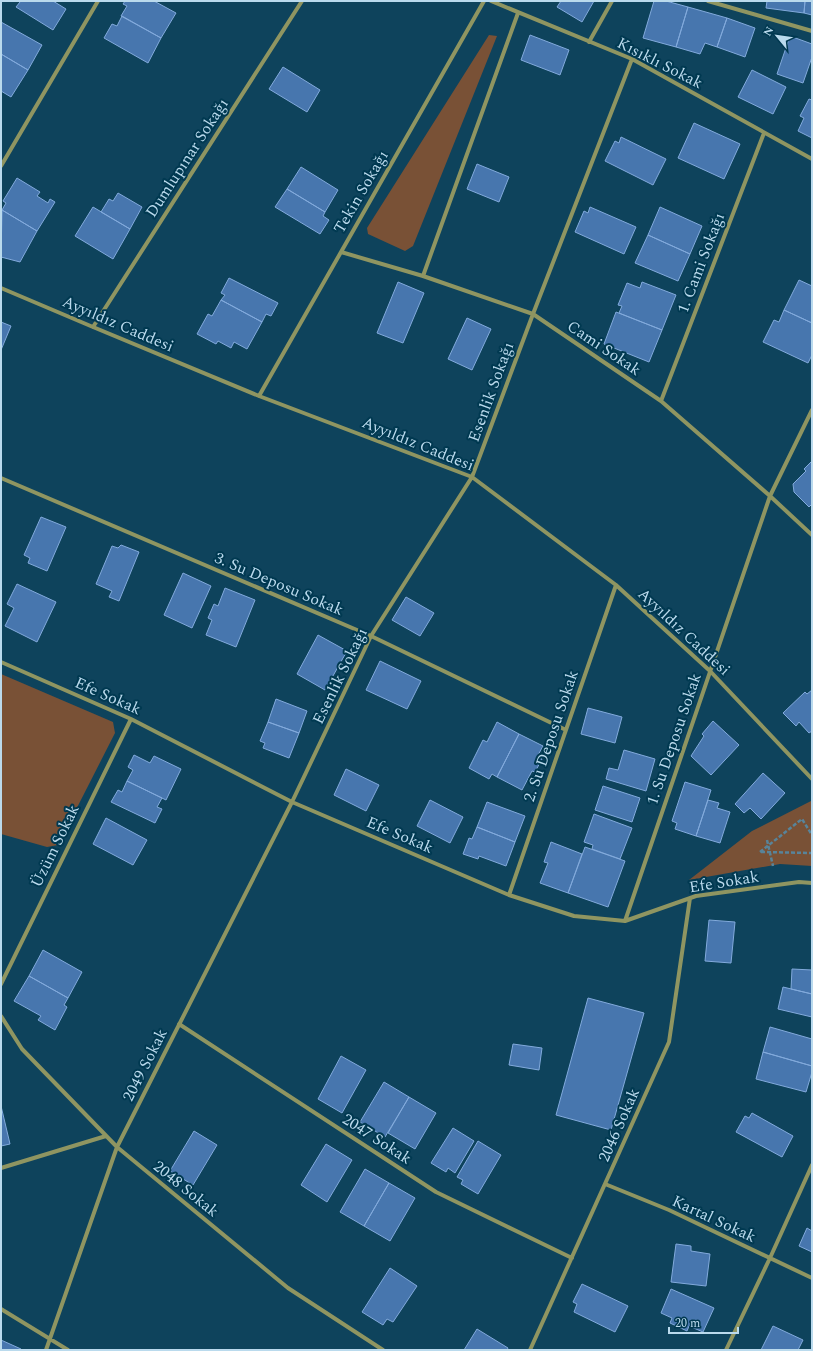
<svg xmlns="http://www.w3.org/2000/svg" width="813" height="1351" viewBox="0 0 813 1351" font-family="Spectral,serif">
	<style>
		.green { fill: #795136 }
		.building { fill: #4776ae; stroke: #82aadc }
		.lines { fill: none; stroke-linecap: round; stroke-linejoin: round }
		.path { stroke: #58849a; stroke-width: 2.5; stroke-dasharray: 4 2; stroke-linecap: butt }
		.minor { stroke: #8f9561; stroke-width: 4 }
		.labels { text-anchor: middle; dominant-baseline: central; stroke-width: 4; stroke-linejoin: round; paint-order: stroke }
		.street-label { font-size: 16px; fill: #badaed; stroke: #003951 }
	</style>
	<rect width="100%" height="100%" fill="#0e435c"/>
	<path class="green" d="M489 35 497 36 413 246 405 251 368 234 367 228Z
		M1 674 113 722 115 733 58 845 47 847 1 834Z
		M811 801 812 866 780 864 689 880 752 831Z"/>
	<path class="building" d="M18 1H53L66 9 53 30 16 7 20 2Z
		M125 1H154L176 13 161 38 121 16 127 6 123 4Z
		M561 1H594L582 22 557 7Z
		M654 1H666L688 7 676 47 643 38Z
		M767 1H805L804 13 766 8Z
		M805 1H812V15L804 13Z
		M688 7 727 18 717 47 705 43 700 54 676 47Z
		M122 16 161 38 148 63 104 38 112 24 117 26Z
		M727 18 755 28 745 57 717 47Z
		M1 22 42 45 28 70 1 54Z
		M530 35 569 50 560 75 521 60Z
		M790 36 812 44V57L803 83 777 74Z
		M1 54 28 70 11 97 1 91Z
		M283 67 320 90 307 112 269 89Z
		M752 70 786 87 773 114 738 97Z
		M809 99 812 100V138L798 131 804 118 800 116Z
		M694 123 740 144 724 179 678 158Z
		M621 137 666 159 653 185 605 161 615 141 619 143Z
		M477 164 509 177 499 202 467 189Z
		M301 167 338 190 325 212 287 189Z
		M17 178 40 192 37 196 48 203 50 199 55 202 37 231 2 210 6 203 3 201Z
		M287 189 325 212 323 216 329 220 320 234 275 207Z
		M118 193 142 207 130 229 101 212 109 199 113 201Z
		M93 207 130 229 113 259 75 236Z
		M590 207 636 227 624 254 575 232 584 211 588 213Z
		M660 207 702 226 690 254 648 235Z
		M2 210 37 231 20 262 1 257Z
		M648 235 690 254 678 281 635 263Z
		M229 278 278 303 271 316 266 314 262 322 221 300 225 295 221 293Z
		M799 280 812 286V323L784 310Z
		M398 282 424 293 403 343 377 333Z
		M642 282 676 295 662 330 619 313 622 306 618 305 627 283 640 288Z
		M221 300 262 322 247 349 234 342 231 348 218 341 216 344 197 334 208 314 212 316Z
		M784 310 812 323V355L808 363 763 342 774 320 779 322Z
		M616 312 662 330 649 362 604 344Z
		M467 318 491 329 472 370 448 359Z
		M1 322 11 326 1 350Z
		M812 461V504L809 507 794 492 793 484 806 471 804 469Z
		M41 517 66 527 47 571 28 563 30 558 24 555Z
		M121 545 139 552 119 601 109 597 112 591 96 584 112 546 118 548Z
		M183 573 211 586 192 628 164 615Z
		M17 584 56 602 37 642 5 626 14 608 7 604Z
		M225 588 255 600 236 647 206 635 212 620 208 618 214 604 218 606Z
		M406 597 434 613 420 636 392 620Z
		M318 635 347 651 325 690 297 674Z
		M380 661 421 681 407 709 366 690Z
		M812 690V731L809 733 799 722 796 726 783 713 805 692 807 694Z
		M276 699 307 711 299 733 268 722Z
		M588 708 622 717 615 743 581 734Z
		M713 721 739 745 711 775 691 756 704 736 702 734Z
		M268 722 299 733 289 758 263 748 265 743 260 741Z
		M497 722 519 734 497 777 492 774 489 779 469 768 483 740 487 742Z
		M519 734 543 746 537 757 542 759 535 772 532 771 522 790 497 777Z
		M624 750 655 759 646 791 606 779 609 768 618 770Z
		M134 755 150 763 154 756 181 769 166 800 127 781 133 770 128 767Z
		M346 769 379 785 366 811 334 795Z
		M763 773 785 793 761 819 750 808 744 813 735 804Z
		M127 781 162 798 157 807 162 809 155 823 111 802 118 790 122 792Z
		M685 782 711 790 696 836 675 829 677 823 672 821Z
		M603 786 640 798 632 822 595 810Z
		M430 800 463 817 450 843 417 826Z
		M708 800 719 803 717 808 730 812 720 843 696 836Z
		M487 802 525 816 515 842 477 827Z
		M594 814 632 828 620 859 592 849 593 845 584 842Z
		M106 818 147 840 133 865 93 844Z
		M477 827 515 842 506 866 479 856 478 859 463 854 469 838 472 839Z
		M551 842 582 854 568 893 540 883 548 863 544 862Z
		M585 847 625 861 608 907 568 893Z
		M709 920 735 922 731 963 705 961Z
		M43 950 82 972 68 998 29 976Z
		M792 969 812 970V994L791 989Z
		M29 976 68 998 64 1005 67 1007 55 1030 38 1020 41 1016 14 1001Z
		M783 987 812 994V1017L778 1009Z
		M588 998 644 1013 611 1130 556 1115Z
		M770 1027 812 1039V1066L763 1052Z
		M513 1044 542 1048 539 1070 509 1065Z
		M763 1052 812 1066V1072L806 1092 756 1079Z
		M341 1056 366 1070 342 1113 318 1099Z
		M384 1082 409 1097 385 1137 360 1122Z
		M409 1097 436 1113 415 1149 388 1133Z
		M1 1106 10 1144 1 1146Z
		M752 1113 793 1136 782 1157 736 1132 745 1116 749 1118Z
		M453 1128 474 1141 455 1173 448 1168 446 1172 431 1163Z
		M194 1131 217 1145 193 1185 170 1171Z
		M478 1141 501 1155 478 1194 461 1184 463 1180 457 1177Z
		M326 1144 352 1160 327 1202 301 1185Z
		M365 1169 389 1183 364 1226 340 1212Z
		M389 1183 415 1198 390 1241 364 1226Z
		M807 1228 812 1231V1252L799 1246Z
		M676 1244 691 1246V1251L710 1254 706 1286 671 1282Z
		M390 1268 417 1286 393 1322 387 1319 383 1325 362 1312Z
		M582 1284 628 1306 615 1332 574 1312 577 1304 573 1302Z
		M671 1289 714 1308 703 1332 689 1326 687 1331 670 1323 672 1318 661 1313Z
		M773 1326 803 1340 798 1350H761Z
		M477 1329 508 1348 507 1350H464Z
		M1 1340 21 1349V1350H1Z"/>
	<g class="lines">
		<path class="path" d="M767 840 773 866
			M760 852 802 819 812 835
			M761 852 812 853"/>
		<path class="minor" d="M491 1 632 59 812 159
			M708 1 812 31
			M589 42 612 1
			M1 166 98 1
			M341 252 423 276 533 314 661 401 770 496 812 535
			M423 276 518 13
			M1 288 93 327 259 396 472 477 616 585 710 671 812 779
			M93 327 302 1
			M259 396 484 1
			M661 401 764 133
			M1 478 371 636 566 730
			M1 662 131 719 292 802 509 895 574 916 625 921 696 896 799 882 812 883
			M509 895 616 585
			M625 921 770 496 812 410
			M1 984 131 719
			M1 1016 22 1049 117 1147 288 1288 383 1350
			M179 1024 436 1192 572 1258
			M1 1168 106 1136
			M605 1184 669 1210 812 1278
			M1 1309 68 1350
			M46 1350 117 1147 292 802 371 636 472 477 533 314 632 59
			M530 1350 669 1042 690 898
			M726 1350 770 1258 812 1165"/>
	</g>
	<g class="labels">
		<g class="street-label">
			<text transform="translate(660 63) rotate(27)">Kısıklı Sokak</text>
			<text transform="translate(187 158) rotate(-57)">Dumlupınar Sokağı</text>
			<text transform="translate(361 192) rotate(-60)">Tekin Sokağı</text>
			<text transform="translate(701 263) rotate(-69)">1. Cami Sokağı</text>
			<text transform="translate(118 324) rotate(23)">Ayyıldız Caddesi</text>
			<text transform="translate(604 348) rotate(34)">Cami Sokak</text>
			<text transform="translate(491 392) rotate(-70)">Esenlik Sokağı</text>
			<text transform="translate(418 444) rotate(22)">Ayyıldız Caddesi</text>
			<text transform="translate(279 584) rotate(23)">3. Su Deposu Sokak</text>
			<text transform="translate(684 632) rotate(43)">Ayyıldız Caddesi</text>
			<text transform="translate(340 676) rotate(-64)">Esenlik Sokağı</text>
			<text transform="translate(108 696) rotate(24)">Efe Sokak</text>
			<text transform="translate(551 736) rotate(-71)">2. Su Deposu Sokak</text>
			<text transform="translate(674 739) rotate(-71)">1. Su Deposu Sokak</text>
			<text transform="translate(400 835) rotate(23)">Efe Sokak</text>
			<text transform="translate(55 846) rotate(-64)">Üzüm Sokak</text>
			<text transform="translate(724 882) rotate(-9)">Efe Sokak</text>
			<text transform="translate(145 1065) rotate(-63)">2049 Sokak</text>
			<text transform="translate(619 1125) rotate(-66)">2046 Sokak</text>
			<text transform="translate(377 1139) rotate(33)">2047 Sokak</text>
			<text transform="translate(186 1189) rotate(39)">2048 Sokak</text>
			<text transform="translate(714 1219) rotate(25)">Kartal Sokak</text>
		</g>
	</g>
	<rect width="813" height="1351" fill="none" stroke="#badaed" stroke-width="4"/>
	<g transform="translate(777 36) rotate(299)" stroke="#003951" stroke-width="3" paint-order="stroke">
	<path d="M0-3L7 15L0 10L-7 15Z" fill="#badaed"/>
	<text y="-6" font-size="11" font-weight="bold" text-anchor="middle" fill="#badaed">N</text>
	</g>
	<path d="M669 1327v6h69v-6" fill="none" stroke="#badaed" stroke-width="2"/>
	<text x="675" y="1327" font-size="12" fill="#badaed" stroke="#003951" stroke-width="3" paint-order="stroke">20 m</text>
</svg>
